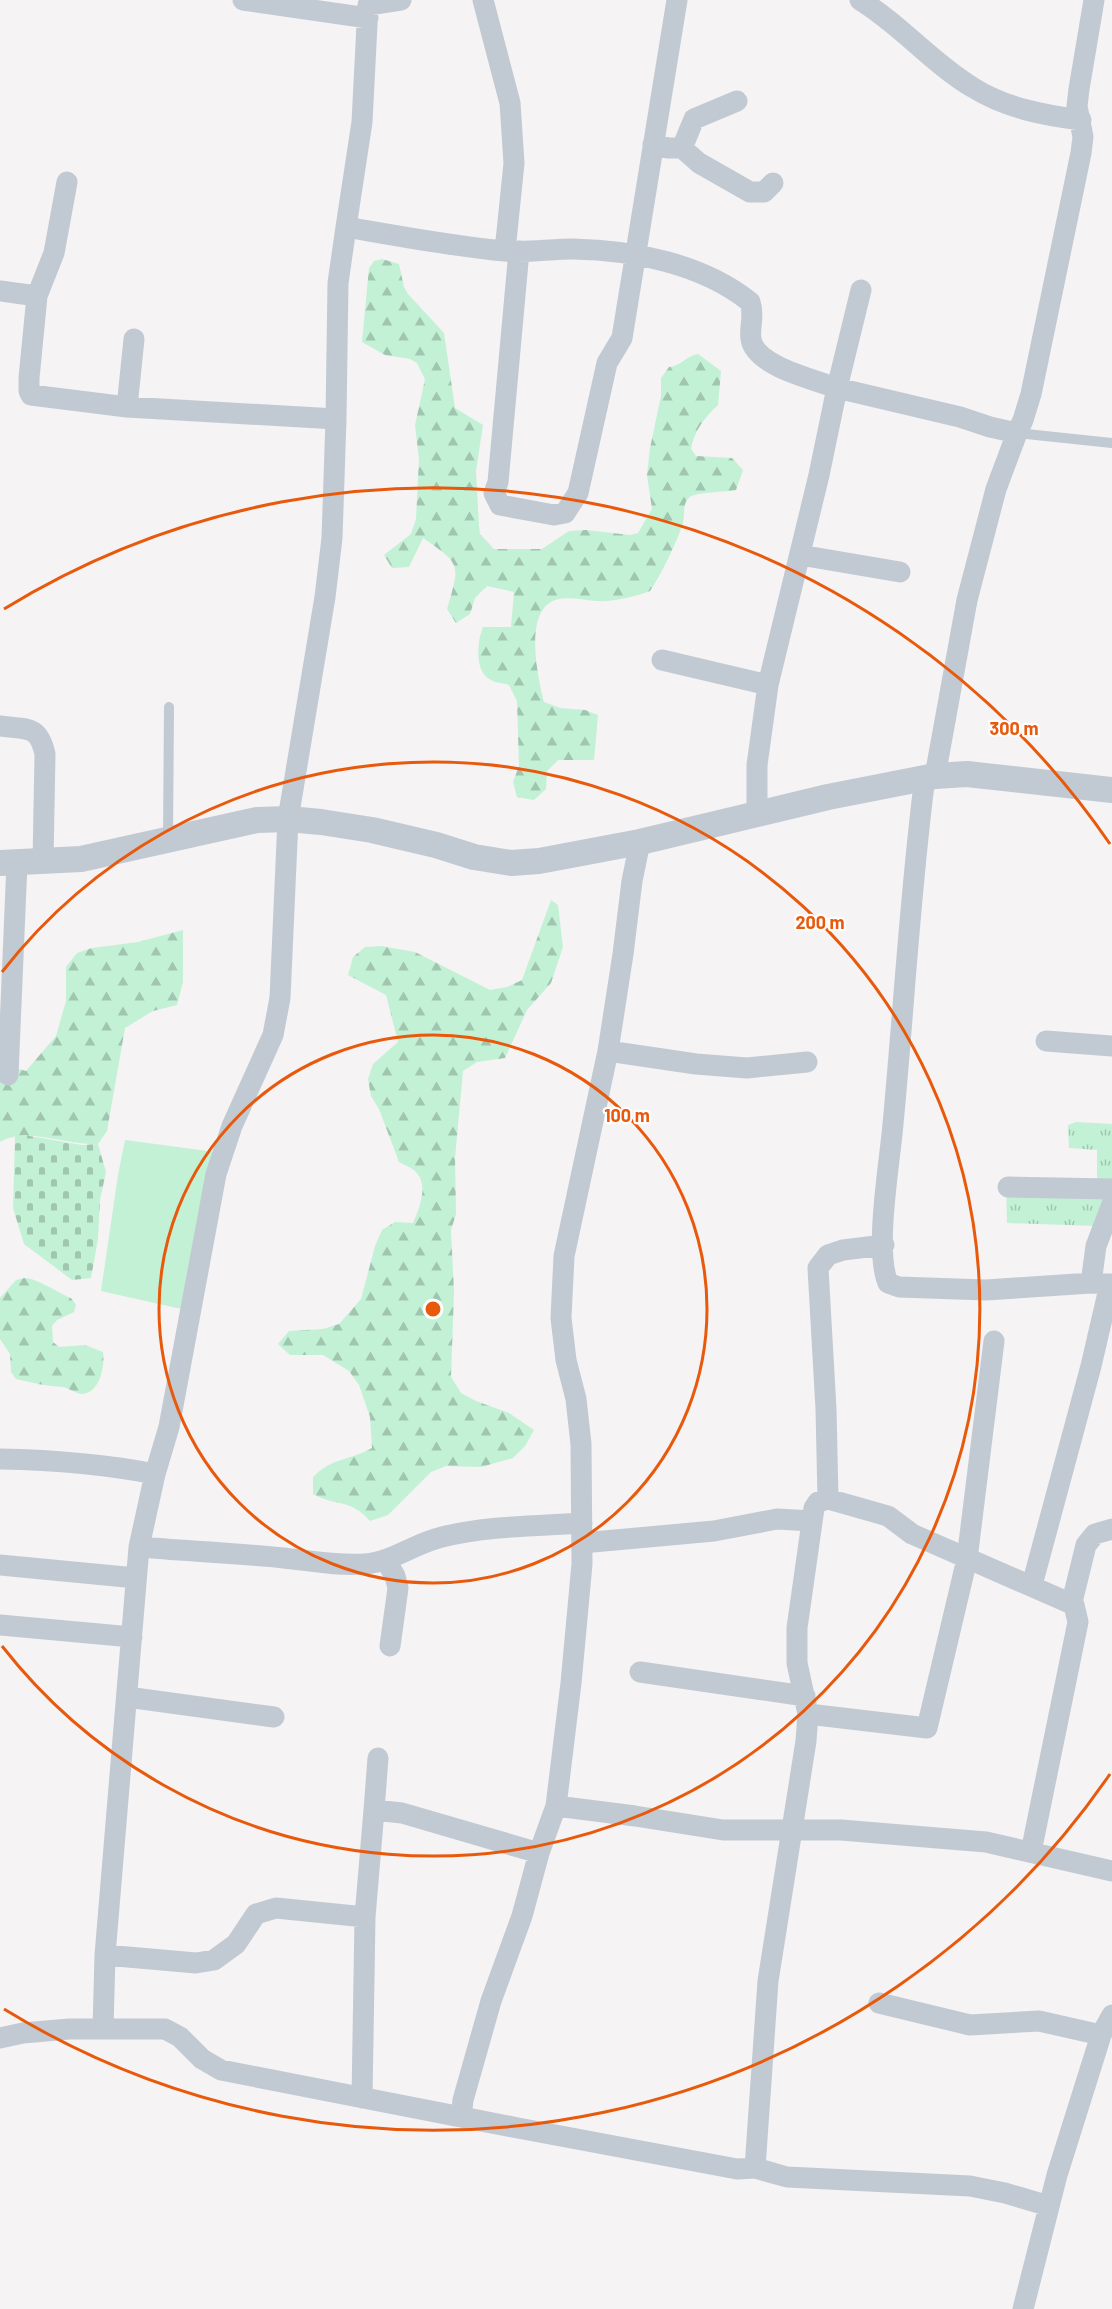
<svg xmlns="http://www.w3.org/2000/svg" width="1112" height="2309" viewBox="0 0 1112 2309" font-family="Barlow,sans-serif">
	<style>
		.grass { fill: url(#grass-tufts) }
		.forest { fill: url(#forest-firs) }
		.cemetery { fill: url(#cemetery-stones) }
		.pitch { fill: #c3f1d5 }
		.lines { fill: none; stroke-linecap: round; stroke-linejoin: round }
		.service { stroke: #c1cad2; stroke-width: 10 }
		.minor { stroke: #c1cad2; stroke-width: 21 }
		.tertiary { stroke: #c1cad2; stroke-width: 26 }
		.ring { fill: none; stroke: #e8590c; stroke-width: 3 }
		.centre { fill: #e8590c; stroke: #fff; stroke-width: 3 }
		.ring-label { font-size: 18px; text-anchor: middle; font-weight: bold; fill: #e8590c; stroke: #fff; stroke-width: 4.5; stroke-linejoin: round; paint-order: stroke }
	</style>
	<defs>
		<pattern id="grass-tufts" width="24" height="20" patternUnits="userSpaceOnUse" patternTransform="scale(1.5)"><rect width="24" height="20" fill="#c3f1d5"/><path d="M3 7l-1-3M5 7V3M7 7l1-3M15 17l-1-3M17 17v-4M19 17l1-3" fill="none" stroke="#a0c6b0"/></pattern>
		<pattern id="forest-firs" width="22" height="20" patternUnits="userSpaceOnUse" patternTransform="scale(1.5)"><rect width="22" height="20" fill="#c3f1d5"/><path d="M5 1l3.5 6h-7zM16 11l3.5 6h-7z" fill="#a0c6b0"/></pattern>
		<pattern id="cemetery-stones" width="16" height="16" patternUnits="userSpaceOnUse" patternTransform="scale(1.5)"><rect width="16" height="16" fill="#c3f1d5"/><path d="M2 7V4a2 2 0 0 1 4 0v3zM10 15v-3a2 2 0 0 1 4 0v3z" fill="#a0c6b0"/></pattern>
	</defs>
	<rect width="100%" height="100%" fill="#f5f3f3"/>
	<path class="grass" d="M1076 1122 1112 1124V1224L1095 1226 1007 1223 1006 1181H1097V1150L1069 1148 1068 1125Z"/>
	<path class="forest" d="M382 259 399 264 404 287 408 294 444 333 455 408 483 425 476 471 479 526 480 534 494 549H542L569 531 586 530 630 535 638 533 652 509 647 475 650 448 661 396V378L669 367C681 366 686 356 698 354L721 371 718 405C705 417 694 431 691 449L696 456 732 458 743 470 736 490C726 492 697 492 690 497 682 503 685 514 683 523 676 544 662 573 650 591 634 597 614 602 596 601 584 600 566 596 555 600 523 612 538 677 544 702L560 708 585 710 598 715 594 760H558L547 771 546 789 534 800 517 797 513 782 519 766 517 701 509 685C503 683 496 683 491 680 474 672 477 642 483 627H511L514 592 487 586 475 598 470 614 456 623 447 609C460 564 462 565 423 538L409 567 392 568 384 555 411 534 416 519 419 459 415 425 425 379 417 363 410 359 385 355 362 342 369 268 374 261Z
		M551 900 558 905 563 947 551 983 527 1010 505 1058 477 1062 463 1071 455 1158 456 1214 451 1230 454 1292 451 1377 461 1393 476 1401 509 1413 534 1430 525 1446 513 1458 481 1467 446 1466 431 1472 388 1515 370 1521C350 1498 337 1507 313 1494V1477C333 1457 349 1461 372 1448L370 1417 359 1385 349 1371 323 1355H290L278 1344 289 1331 323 1329 339 1324 361 1299 375 1246 382 1230 395 1222 413 1223C419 1209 429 1186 416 1172 412 1168 405 1165 399 1162L379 1109 371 1096 368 1079 373 1064 398 1042 386 995 348 975 353 957 365 947 381 946 415 952 490 990 507 987 522 980Z
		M183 930V982L177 1005 153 1011 125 1028 107 1131 98 1144C69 1146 25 1126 0 1142V1064L26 1071 56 1036 66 1001V967L77 953 92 948 138 942Z
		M24 1278C37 1278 56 1292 71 1298L76 1305 74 1312 57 1320 52 1326 53 1342 59 1347 85 1345 103 1352C105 1366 100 1394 81 1394 75 1393 69 1388 63 1387 47 1386 32 1383 16 1379L11 1372 10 1354 0 1339V1298L16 1280Z"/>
	<path class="cemetery" d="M24 1135 82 1145 98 1144 106 1172 100 1200 98 1239 91 1278 72 1280 24 1244 13 1208 15 1136Z"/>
	<path class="pitch" d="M125 1140 215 1152 186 1310 101 1291 118 1175Z"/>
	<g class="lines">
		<path class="service" d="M1017 433 1112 443
			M168 839 169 707"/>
		<path class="minor" d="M243 0 368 18
			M483 0 510 103 514 163 505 251
			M860 0C901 25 932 63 972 87 1005 108 1043 115 1081 120
			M653 144 668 148H682L694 119 737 101
			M682 148 699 163 750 192H764L773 183
			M67 182 54 253 37 296 29 378V391L31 395 127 407 336 419
			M346 227 362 122 368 5 401 0
			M519 251 498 482 494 493 500 505 554 515 565 513 578 493 607 363 622 338 677 0
			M0 291 37 296
			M127 407 134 339
			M1017 433 1023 420 1031 394 1081 153 1083 137 1077 106 1079 89 1094 0
			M800 555 900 572
			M662 660 768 685
			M0 726C27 730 38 724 45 754L43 862
			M925 777C910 892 904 1008 893 1124 890 1161 874 1250 888 1283L899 1287 986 1290 1091 1283 1112 1284
			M757 815V765L768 685 819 475 837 388 960 417 990 427 1017 433 996 489 967 600 935 776
			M1046 1041 1112 1046
			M608 1051 696 1064 747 1068 807 1062
			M8 1075 17 863
			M1008 1187 1112 1189
			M1091 1283 1096 1246 1112 1204
			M0 1459C52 1460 104 1464 155 1474
			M828 1499 826 1409 818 1268 828 1255 843 1250 884 1245
			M582 1543 714 1531 777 1519 812 1521
			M139 1547C187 1551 236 1553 284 1558 311 1561 338 1566 365 1564 393 1562 415 1543 442 1537 487 1526 536 1526 582 1523
			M386 1561 395 1576 398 1588 390 1646
			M0 1565 136 1578
			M1032 1585 1091 1366 1110 1284
			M1072 1602 1086 1545 1095 1534 1112 1529
			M0 1625 132 1637
			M640 1672 805 1696
			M127 1697 274 1717
			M808 1714 927 1728 967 1559 994 1341
			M556 1806 635 1816 723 1830H841L986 1842 1112 1871
			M374 1810 378 1758
			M1031 1852 1078 1622 1074 1605 912 1534 888 1516 828 1499 818 1502 814 1508 797 1628V1663L808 1714 806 1741 768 1981 755 2168 787 2177 970 2186 1005 2193 1049 2206
			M105 1955 196 1963 214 1960 236 1944 256 1914 276 1908 365 1917
			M879 2003 970 2025 1039 2021 1101 2035
			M103 2029 105 1955 139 1547 155 1474 169 1427 216 1174 232 1126 273 1035 280 998 288 819 325 597 332 538 336 419 338 283 346 227C398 236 451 246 504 251 527 253 550 249 573 249 633 250 703 264 750 302 755 316 749 326 751 339 755 366 813 379 837 388L861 290
			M0 2038 23 2033 69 2029H165L180 2037 202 2059 221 2070 518 2128 737 2169 755 2168
			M362 2098 365 1917 374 1810 402 1813 539 1853
			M461 2117 463 2100 491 2001 522 1916 539 1853 556 1806 571 1683 582 1564 581 1444 576 1399 566 1360 561 1318 564 1256 608 1051 623 954 632 881 640 842
			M1023 2309 1057 2175 1101 2035 1112 2015"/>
		<path class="tertiary" d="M0 863 81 859 257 820 288 819 321 822 372 830 436 845 474 857 511 863 539 861 640 842 828 797 935 776 967 774 1112 790"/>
	</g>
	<g class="ring">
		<circle cx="433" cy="1309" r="274"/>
		<path d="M2 972A547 547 0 1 1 2 1646"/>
		<path d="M1110 1774A821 821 0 0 1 4 2009M4 609A821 821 0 0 1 1110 844"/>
	</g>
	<circle cx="433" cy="1309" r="9" class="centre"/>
	<g class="ring-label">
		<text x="1014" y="735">300 m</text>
		<text x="820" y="929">200 m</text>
		<text x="627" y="1122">100 m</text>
	</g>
</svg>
